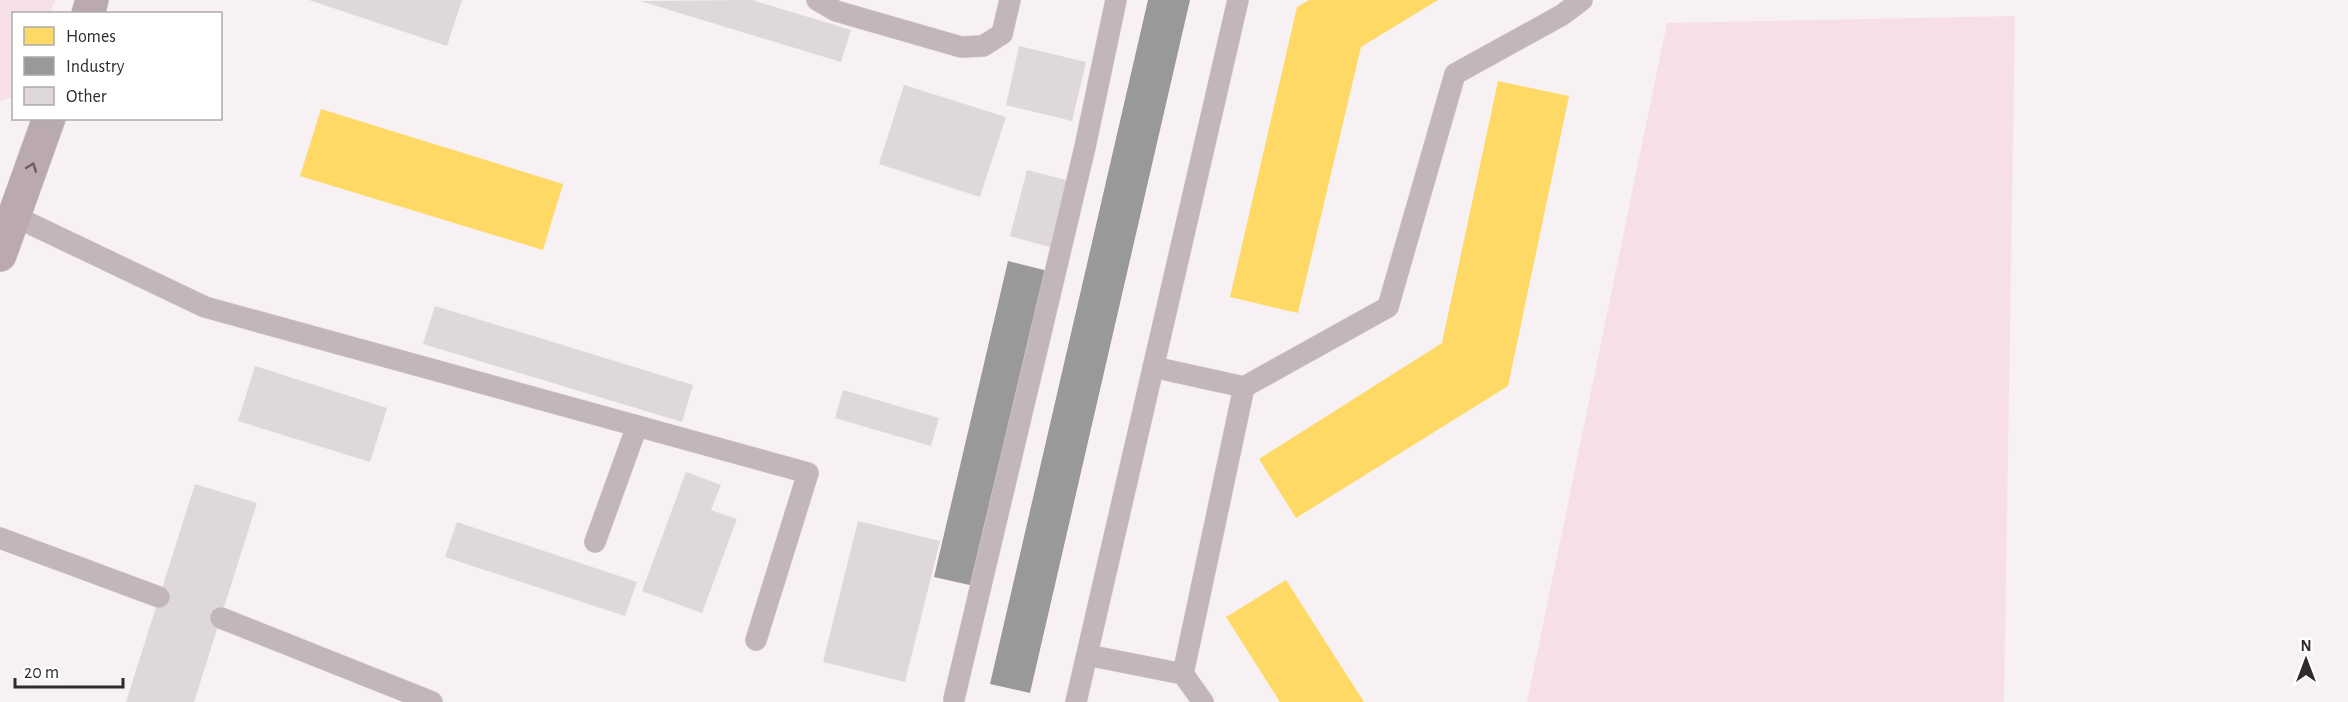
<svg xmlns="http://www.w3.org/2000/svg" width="2348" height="702" viewBox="0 0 2348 702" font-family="'Alegreya Sans',sans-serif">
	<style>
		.green { fill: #f7dfe8 }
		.homes { fill: #ffd966 }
		.industry { fill: #999 }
		.building { fill: #ded8da }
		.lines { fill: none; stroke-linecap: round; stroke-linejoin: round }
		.lane-casing { stroke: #d3ced0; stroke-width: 22 }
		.secondary-casing { stroke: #d3ced0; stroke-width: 34 }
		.lane { stroke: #c3b6bb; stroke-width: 21 }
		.secondary { stroke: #baaab0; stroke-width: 33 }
		.oneway { stroke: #675d61 }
	</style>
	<rect width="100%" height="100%" fill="#f8f1f4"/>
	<path class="green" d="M0 0H55L50 13 14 14 13 97 0 101Z
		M2015 16 2004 702H1527L1667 23Z"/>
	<path class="homes" d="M1309 0H1438L1361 47 1298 313 1230 297 1297 7Z
		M1498 81 1569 96 1508 386 1296 518 1259 459 1442 343Z
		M321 109 563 184 543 250 300 176Z
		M1286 580 1364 702H1280L1226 617Z"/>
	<path class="industry" d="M1148 0H1190L1030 693 990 684Z
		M1008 261 1048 271 974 586 934 577Z"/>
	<path class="building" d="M309 0H462L447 46Z
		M752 0 851 30 841 62 640 1Z
		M1019 46 1086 62 1072 121 1006 105Z
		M904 85 1006 117 980 197 879 164Z
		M1027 170 1070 181 1053 248 1010 236Z
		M435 306 693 385 682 422 423 344Z
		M255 366 387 408 370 462 238 421Z
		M843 390 939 418 931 446 835 418Z
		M686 472 721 485 711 510 737 519 702 613 642 591Z
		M195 484 257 503 194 702H126Z
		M858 521 940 541 905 682 823 662Z
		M457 522 637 582 625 616 445 557Z"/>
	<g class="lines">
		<g class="lane-casing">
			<path id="lane" d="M817 0 836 11 961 47 983 46 1002 34 1010 0
				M14 216 205 307 808 473 756 640
				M1153 367 1244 387
				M0 538 159 597
				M595 542 637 426
				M221 618 432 702
				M1087 655 1183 674
				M954 699 1085 147 1116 0
				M1076 702 1238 0
				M1203 702 1183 674 1244 387 1388 307 1455 74 1562 15 1582 0"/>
		</g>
		<g class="secondary-casing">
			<path id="secondary" d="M88 14 92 0
				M0 255 49 118"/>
		</g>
		<use href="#lane" class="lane"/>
		<use href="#secondary" class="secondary"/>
	</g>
	<defs><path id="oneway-chevron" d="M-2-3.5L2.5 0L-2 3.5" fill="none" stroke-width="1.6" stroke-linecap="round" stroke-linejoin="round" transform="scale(1.5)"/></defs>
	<use class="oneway" href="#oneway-chevron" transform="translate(32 167) rotate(-70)"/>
	<rect x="12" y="12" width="210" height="108" fill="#ffffff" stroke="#acaaab" stroke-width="1.5"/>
	<rect x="24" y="27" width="30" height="18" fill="#ffd966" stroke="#acaaab" stroke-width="1.5"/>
	<text x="66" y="42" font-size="18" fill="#2f2a2c">Homes</text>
	<rect x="24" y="57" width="30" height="18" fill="#999999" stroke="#acaaab" stroke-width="1.5"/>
	<text x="66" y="72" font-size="18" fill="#2f2a2c">Industry</text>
	<rect x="24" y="87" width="30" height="18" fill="#ded8da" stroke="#acaaab" stroke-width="1.5"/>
	<text x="66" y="102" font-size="18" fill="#2f2a2c">Other</text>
	<g transform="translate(2306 660)" stroke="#ffffff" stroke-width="4.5" paint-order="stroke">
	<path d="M0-4.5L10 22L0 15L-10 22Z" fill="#2f2a2c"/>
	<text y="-9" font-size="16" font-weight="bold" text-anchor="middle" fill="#2f2a2c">N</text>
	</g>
	<path d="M15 678v9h108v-9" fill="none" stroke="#2f2a2c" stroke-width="3"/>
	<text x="24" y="678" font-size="18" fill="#2f2a2c" stroke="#ffffff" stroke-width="4.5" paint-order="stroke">20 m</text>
</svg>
